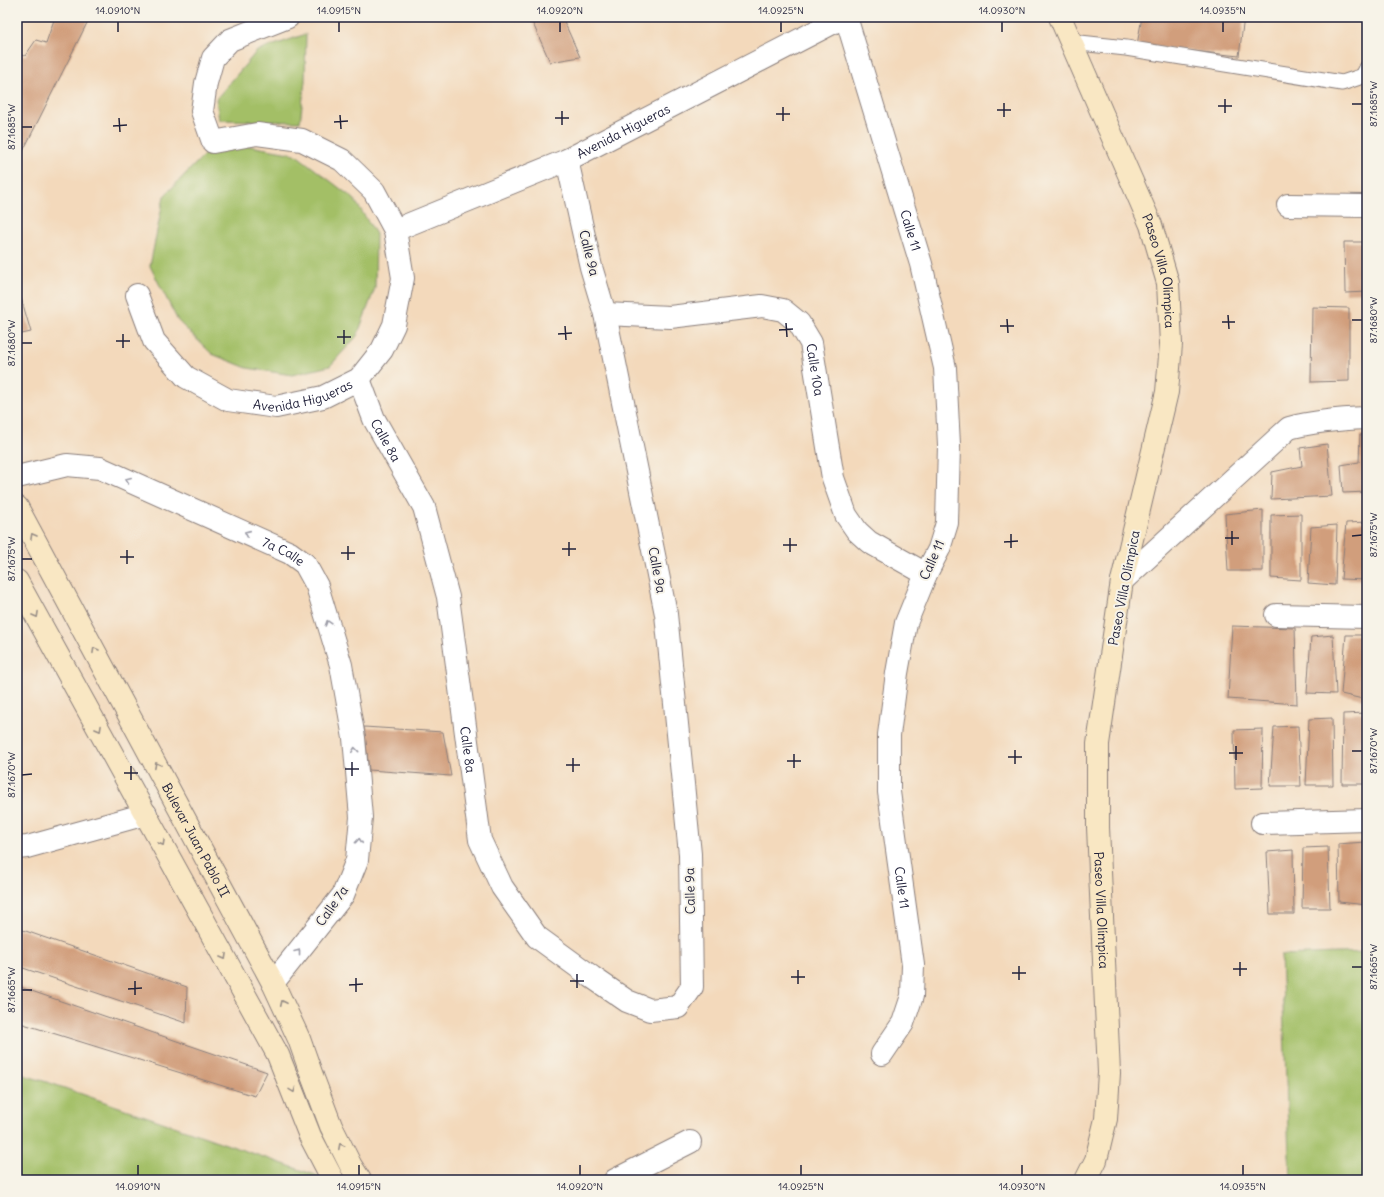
<svg xmlns="http://www.w3.org/2000/svg" width="1384" height="1197" viewBox="0 0 1384 1197" font-family="Delius,sans-serif">
	<style>
		.green { fill: #a3bf66; stroke: #627050 }
		.building { fill: #d19e7b }
		.lines { fill: none; stroke-linecap: round; stroke-linejoin: round }
		.service-casing { stroke: #8a7e7b; stroke-width: 17 }
		.minor-casing { stroke: #8a7e7b; stroke-width: 24 }
		.secondary-casing { stroke: #8a7e7b; stroke-width: 24 }
		.service { stroke: #fff; stroke-width: 15 }
		.minor { stroke: #fff; stroke-width: 22 }
		.secondary { stroke: #f9e7c3; stroke-width: 22 }
		.oneway { stroke: #9c9ca7 }
		.oneway2 { stroke: #988e86 }
		.ticks { fill: none; stroke: #22223b; stroke-width: 1.5 }
		.labels { text-anchor: middle; dominant-baseline: central; stroke-width: 4; stroke-linejoin: round; paint-order: stroke }
		.street-label { font-size: 13px; fill: #22223b; stroke: #f7f3e8 }
		.neatline { fill: none; stroke: #22223b; stroke-width: 1.5 }
		.ticks-label { font-size: 10px; text-anchor: middle; fill: #22223b }
	</style>
	<rect width="100%" height="100%" fill="#f7f3e8"/>
	<filter id="ink" filterUnits="userSpaceOnUse"><feTurbulence type="fractalNoise" baseFrequency=".025" numOctaves="2"/><feDisplacementMap in="SourceGraphic" scale="8" xChannelSelector="R" yChannelSelector="G"/><feConvolveMatrix kernelMatrix="1 2 1 2 8 2 1 2 1" color-interpolation-filters="sRGB"/></filter>
	<filter id="wash" filterUnits="userSpaceOnUse"><feTurbulence type="fractalNoise" baseFrequency=".012" numOctaves="4" result="noise"/><feDisplacementMap in="SourceGraphic" scale="16" xChannelSelector="R" yChannelSelector="G"/><feGaussianBlur stdDeviation="0.9" result="paint"/><feColorMatrix in="noise" values="0 0 0 0 0 0 0 0 0 0 0 0 0 0 0 0 0 1.4 0 .05"/><feComposite in="paint" operator="in"/></filter>
	<g filter="url(#wash)">
		<rect width="100%" height="100%" fill="#f3d9bb"/>
		<path class="green" d="M306 34 305 81 300 122 219 120 216 99 257 51Z
			M244 145 295 154 354 199 376 234 375 288 357 336 330 366 292 375 247 368 212 354 178 321 150 266 164 196 207 152Z
			M1367 952V1180H1290L1281 955Z
			M17 1073 50 1083 318 1176 321 1180H17Z"/>
		<g id="blocks">
			<path class="building" d="M55 17H90L22 153 17 151V54L25 56 36 40 46 43Z
				M530 17H562L580 57 550 62Z
				M1142 17H1244L1239 56 1137 45Z
				M1344 242H1367V292L1345 293Z
				M21 298 31 332 17 335V299Z
				M1312 307 1349 308V381L1311 382Z
				M1360 435H1367V492L1343 493 1341 465 1359 462Z
				M1327 444 1332 496 1271 499 1272 472 1302 466 1300 448Z
				M1263 510V571H1228L1225 514Z
				M1301 514V580L1271 578V515Z
				M1367 522V580L1341 579 1346 523Z
				M1337 525 1335 585 1308 583 1311 527Z
				M1232 626 1295 628 1297 704 1228 699Z
				M1333 635 1336 694 1307 693 1311 637Z
				M1346 635H1367V700L1341 694Z
				M1367 713V784H1342L1343 714Z
				M1332 718 1333 785H1306L1309 719Z
				M1298 726 1301 786H1270L1274 727Z
				M364 727 443 732 451 776 369 770Z
				M1263 729 1262 788 1235 789 1234 730Z
				M1365 842 1367 905 1339 902 1338 844Z
				M1328 847 1330 908H1302L1303 848Z
				M1293 850 1294 914H1270L1267 852Z
				M17 928 187 987 186 1023 17 966Z
				M17 986 267 1072 255 1096 17 1022Z"/>
		</g>
	</g>
	<g filter="url(#ink)">
		<use href="#blocks" fill-opacity="0" stroke="#8a7e7b" stroke-width="1"/>
		<g class="lines">
			<g class="service-casing">
				<path id="service" d="M1071 42 1126 48 1342 83 1363 76 1367 68"/>
			</g>
			<g class="minor-casing">
				<g id="minor">
					<path id="s1" d="M846 17 921 264 945 368 949 445 947 523 939 549 926 574 906 623 897 673 889 735V792L913 965 912 996 903 1023 882 1054"/>
					<path d="M1288 205 1367 206"/>
					<path id="s2" d="M395 230 567 160 844 17"/>
					<path id="s3" d="M137 295 154 341 186 377 228 400 276 407 323 397 359 379 382 350 394 325 403 278 395 230 374 191 342 160 302 140 257 134 213 142 202 111 206 83 213 58 230 40 288 17"/>
					<path id="s4" d="M605 314 670 317 762 306 783 310 799 323 811 343 833 478 846 515 857 531 869 542 926 574"/>
					<path id="s5" d="M359 379 374 419 424 507 448 597 480 840 502 887 537 937 592 977 627 1001 650 1010 678 1007 692 987 690 854 666 614 605 314 591 267 567 160"/>
					<path id="s6" d="M17 477 67 465 100 468 290 553 305 564 317 586 341 665 354 738 361 817 357 860 343 895 273 983"/>
					<path d="M1122 581 1289 428C1315 421 1340 419 1367 418"/>
					<path d="M1276 615 1367 617"/>
					<path d="M1262 823 1367 820"/>
					<path d="M17 848 27 847 146 814"/>
					<path d="M615 1180 690 1142"/>
				</g>
			</g>
			<g class="secondary-casing">
				<g id="secondary">
					<path id="s7" d="M1060 17 1151 225 1168 283 1171 344 1167 392 1122 581 1098 744V827L1109 1073 1106 1119 1096 1160 1086 1180"/>
					<path id="s8" d="M17 507 273 983 299 1039 311 1073 331 1126 351 1166 360 1180"/>
					<path d="M17 581 278 1055 310 1136 333 1180"/>
				</g>
			</g>
			<use href="#service" class="service"/>
			<use href="#minor" class="minor"/>
			<use href="#secondary" class="secondary"/>
		</g>
		<defs><path id="oneway-chevron" d="M-2-3.5L2.5 0L-2 3.5" fill="none" stroke-width="1.6" stroke-linecap="round" stroke-linejoin="round"/></defs>
		<g class="oneway">
			<use href="#oneway-chevron" transform="translate(128 480) rotate(-157)"/>
			<use href="#oneway-chevron" transform="translate(247 533) rotate(-156)"/>
			<use href="#oneway-chevron" transform="translate(328 623) rotate(-107)"/>
			<use href="#oneway-chevron" transform="translate(355 750) rotate(-96)"/>
			<use href="#oneway-chevron" transform="translate(359 841) rotate(-85)"/>
			<use href="#oneway-chevron" transform="translate(298 952) rotate(-52)"/>
		</g>
		<g class="oneway2">
			<use href="#oneway-chevron" transform="translate(33 536) rotate(-119)"/>
			<use href="#oneway-chevron" transform="translate(36 615) rotate(61)"/>
			<use href="#oneway-chevron" transform="translate(95 650) rotate(-119)"/>
			<use href="#oneway-chevron" transform="translate(99 729) rotate(61)"/>
			<use href="#oneway-chevron" transform="translate(157 765) rotate(-118)"/>
			<use href="#oneway-chevron" transform="translate(162 843) rotate(61)"/>
			<use href="#oneway-chevron" transform="translate(224 957) rotate(61)"/>
			<use href="#oneway-chevron" transform="translate(283 1003) rotate(-115)"/>
			<use href="#oneway-chevron" transform="translate(293 1090) rotate(69)"/>
			<use href="#oneway-chevron" transform="translate(341 1146) rotate(-117)"/>
		</g>
	</g>
	<path class="ticks" d="M118 22V32M339 22V32M560 22V32M781 22V32M1002 22V32M1223 22V32M1225 99V113M1004 103V117M1352 104H1362M1218 106H1232M783 107V121M997 110H1011M562 111V125M776 114H790M340 115 341 129M119 118 120 132M555 118H569M334 122 348 121M113 126 127 125M22 127H32M1228 315 1229 329M1007 319 1008 333M1352 320H1362M1222 322H1235M786 323 787 337M565 326 566 340M1000 326H1014M344 330V344M779 330 793 329M123 334V348M558 334 572 333M337 337H351M116 341H130M22 343H32M1232 531V545M1011 534V548M1352 536 1362 535M790 538V552M1225 538H1239M569 542V556M1004 542 1018 541M783 545H797M348 546V560M562 549H576M127 550V564M341 553H355M120 557H134M22 559H32M1236 746V760M1015 750V764M1352 751H1362M1229 753H1243M794 754V768M1008 757H1022M573 758V772M787 761H801M352 762V776M566 765H580M131 766V780M345 769H359M124 773H138M22 775 32 774M1240 962V976M1019 966V980M1352 967H1362M1233 969H1247M798 970V984M1012 973H1026M577 974V988M791 977H805M356 978V992M135 981V995M570 981H584M349 985 363 984M128 989 142 988M22 990H32M138 1165V1175M359 1165V1175M580 1165V1175M801 1165V1175M1022 1165V1175M1243 1165V1175"/>
	<g class="labels">
		<g class="street-label">
			<text stroke="none"><textPath href="#s2" startOffset="249">Avenida Higueras</textPath></text>
			<text stroke="none"><textPath href="#s1" startOffset="223">Calle 11</textPath></text>
			<text transform="translate(589 253) rotate(76)">Calle 9a</text>
			<text stroke="none"><textPath href="#s7" startOffset="274">Paseo Villa Olímpica</textPath></text>
			<text stroke="none"><textPath href="#s4" startOffset="250">Calle 10a</textPath></text>
			<text stroke="none"><textPath href="#s3" startOffset="222">Avenida Higueras</textPath></text>
			<text stroke="none"><textPath href="#s5" startOffset="67">Calle 8a</textPath></text>
			<text stroke="none"><textPath href="#s6" startOffset="286">7a Calle</textPath></text>
			<text transform="translate(932 560) rotate(-66)">Calle 11</text>
			<text transform="translate(657 570) rotate(79)">Calle 9a</text>
			<text transform="translate(1124 588) rotate(-79)">Paseo Villa Olímpica</text>
			<text stroke="none"><textPath href="#s5" startOffset="391">Calle 8a</textPath></text>
			<text stroke="none"><textPath href="#s8" startOffset="378">Bulevar Juan Pablo II</textPath></text>
			<text stroke="none"><textPath href="#s1" startOffset="895">Calle 11</textPath></text>
			<text transform="translate(690 891) rotate(-91)">Calle 9a</text>
			<text transform="translate(332 906) rotate(-55)">Calle 7a</text>
			<text stroke="none"><textPath href="#s7" startOffset="922">Paseo Villa Olímpica</textPath></text>
		</g>
	</g>
	<rect width="1384" height="1197" fill="none" stroke="#f7f3e8" stroke-width="44"/>
	<rect x="22" y="22" width="1340" height="1153" class="neatline"/>
	<g class="ticks-label">
		<text x="118" y="14">14.0910°N</text>
		<text x="339" y="14">14.0915°N</text>
		<text x="560" y="14">14.0920°N</text>
		<text x="781" y="14">14.0925°N</text>
		<text x="1002" y="14">14.0930°N</text>
		<text x="1223" y="14">14.0935°N</text>
		<text transform="translate(1373 104) rotate(-90)" y="4">87.1685°W</text>
		<text transform="translate(11 127) rotate(-90)" y="4">87.1685°W</text>
		<text transform="translate(1373 320) rotate(-90)" y="4">87.1680°W</text>
		<text transform="translate(11 343) rotate(-90)" y="4">87.1680°W</text>
		<text transform="translate(1373 535) rotate(-90)" y="4">87.1675°W</text>
		<text transform="translate(11 559) rotate(-90)" y="4">87.1675°W</text>
		<text transform="translate(1373 751) rotate(-90)" y="4">87.1670°W</text>
		<text transform="translate(11 775) rotate(-90)" y="4">87.1670°W</text>
		<text transform="translate(1373 967) rotate(-90)" y="4">87.1665°W</text>
		<text transform="translate(11 990) rotate(-90)" y="4">87.1665°W</text>
		<text x="138" y="1190">14.0910°N</text>
		<text x="359" y="1190">14.0915°N</text>
		<text x="580" y="1190">14.0920°N</text>
		<text x="801" y="1190">14.0925°N</text>
		<text x="1022" y="1190">14.0930°N</text>
		<text x="1243" y="1190">14.0935°N</text>
	</g>
</svg>
